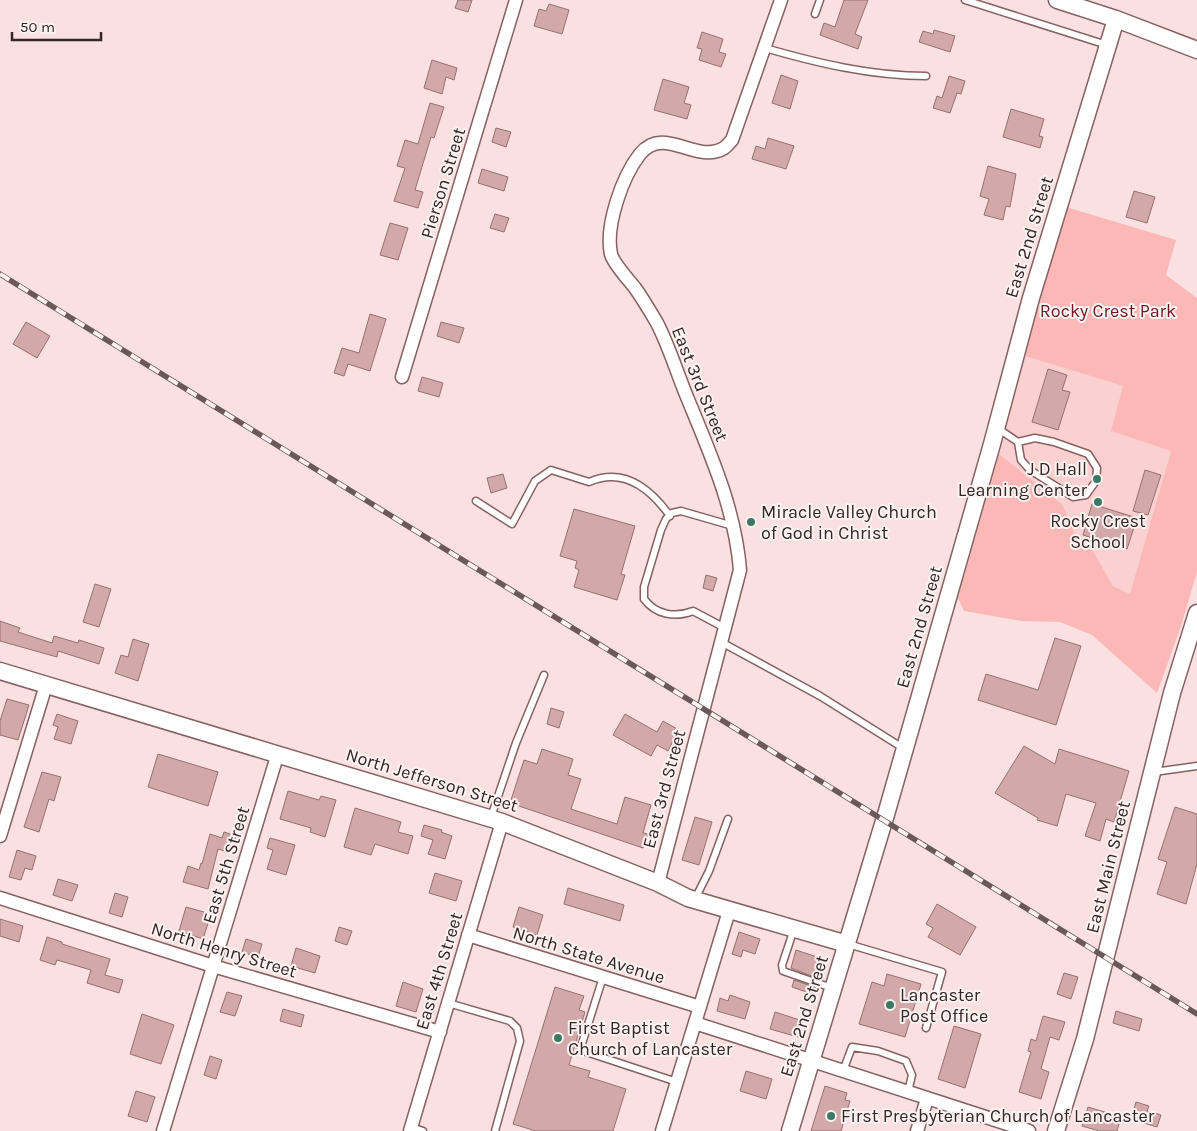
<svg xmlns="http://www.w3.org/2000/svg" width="1197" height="1131" viewBox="0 0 1197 1131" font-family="Karla,sans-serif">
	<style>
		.built { fill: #fad1d0 }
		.green { fill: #fcb8b7 }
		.building { fill: #d2a9a8; stroke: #95706f }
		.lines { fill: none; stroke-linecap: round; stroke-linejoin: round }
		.service-casing { stroke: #866161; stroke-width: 9 }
		.minor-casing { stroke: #866161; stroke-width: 15 }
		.tertiary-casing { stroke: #866161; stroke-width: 19 }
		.service { stroke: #fff; stroke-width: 6 }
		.minor { stroke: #fff; stroke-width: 12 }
		.tertiary { stroke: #fff; stroke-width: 16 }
		.rail-casing { stroke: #6b5858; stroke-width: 5.5 }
		.rail { stroke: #fbf2f2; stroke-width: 4; stroke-dasharray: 11; stroke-linecap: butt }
		.poi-dot { fill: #3c7964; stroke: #fbf2f2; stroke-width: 2 }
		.labels { text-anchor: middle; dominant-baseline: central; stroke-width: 4; stroke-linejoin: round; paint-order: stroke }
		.street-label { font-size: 18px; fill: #352525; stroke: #fbf2f2 }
		.park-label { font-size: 18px; fill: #6f1823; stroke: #fbf2f2 }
		.poi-label { font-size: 18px; fill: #352525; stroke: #fbf2f2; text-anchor: start }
	</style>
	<rect width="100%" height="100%" fill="#fae0e0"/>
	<path class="built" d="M1025 356 1123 386 1112 431 1171 450 1131 595 1113 586 1093 551 1079 544 1062 504 999 454Z"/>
	<path class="green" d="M1066 207 1176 240 1166 275 1197 298V572L1181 626 1157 693 1092 635 1060 622 1021 621 964 611 958 598 999 454 1062 504 1079 544 1093 551 1113 586 1130 594 1171 451 1111 431 1123 386 1025 356Z"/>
	<path class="building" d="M458 0H472L468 12 455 8Z
		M844 0H868L855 34 862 37 858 49 820 35 824 23 835 27Z
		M549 4 569 10 562 34 534 26 539 9 546 11Z
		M934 30 955 36 950 52 919 42 923 31 933 34Z
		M702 32 723 39 719 52 726 54 721 67 699 60 702 49 697 48Z
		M432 60 457 68 454 80 446 77 442 94 424 88Z
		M781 75 798 81 790 109 772 103Z
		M949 76 965 81 961 94 957 93 950 113 933 108 937 96 942 98Z
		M663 79 689 87 684 103 691 105 687 119 654 110Z
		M430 103 444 107 434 138 431 137 415 190 423 192 418 208 394 201 405 168 397 166 405 140 418 144Z
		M1011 109 1044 119 1039 136 1043 137 1040 148 1003 137Z
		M496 128 511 132 506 147 492 142Z
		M768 138 794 146 786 169 752 159 756 146 765 149Z
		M988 166 1016 174 1010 207 1006 206 1003 220 984 215 989 199 980 196Z
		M482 169 508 177 504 191 478 183Z
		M1134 191 1155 197 1147 223 1126 217Z
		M495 214 509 218 504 232 490 228Z
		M390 223 408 228 398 260 380 255Z
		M370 314 386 319 370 371 348 364 344 376 334 373 342 348 359 353Z
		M26 322 50 336 37 358 13 344Z
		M441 322 464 328 459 343 437 336Z
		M1048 369 1067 375 1062 390 1070 392 1058 430 1032 422Z
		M422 377 443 383 439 397 418 391Z
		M1145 470 1161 475 1148 515 1133 511Z
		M503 474 507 488 491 493 487 478Z
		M1092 504 1137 518 1127 549 1083 535Z
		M574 509 635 526 621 574 625 575 617 600 574 587 579 570 575 568 577 561 560 556Z
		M706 575 717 578 713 591 703 588Z
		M95 584 111 589 99 627 83 622Z
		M0 621 20 628 18 632 52 643 54 636 78 643 79 640 104 648 99 664 58 651 57 657 0 641Z
		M1055 638 1081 646 1056 725 978 700 986 674 1038 690Z
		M133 639 149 644 138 681 115 673 121 655 128 657Z
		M7 699 29 705 18 740 0 735V721Z
		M551 708 564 712 559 728 547 724Z
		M57 714 78 721 71 744 54 739 58 727 53 725Z
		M625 714 657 732 663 721 679 730 668 751 657 745 651 756 613 735Z
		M1024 746 1055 764 1059 749 1129 771 1114 822 1106 819 1100 841 1085 836 1096 803 1066 794 1057 826 1037 820 1038 818 995 793Z
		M542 749 573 759 568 775 581 779 571 809 617 824 625 797 651 805 643 833 648 834 643 848 510 803 524 760 537 764Z
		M158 754 218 772 208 806 148 787Z
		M42 772 61 777 54 801 49 799 39 832 24 827Z
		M288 791 319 800 321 796 336 800 325 837 310 832 311 828 280 819Z
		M1175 807 1197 814V864L1186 904 1157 894 1167 862 1158 859Z
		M355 808 401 822 398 832 413 836 408 854 375 844 371 855 344 847Z
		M695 817 712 822 699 865 682 860Z
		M424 825 442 830 441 832 452 836 445 859 428 854 433 840 421 836Z
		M224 832 236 836 231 853 218 849 208 889 183 882 188 866 199 870 201 863 202 864 210 834 222 838Z
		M270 838 295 845 286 875 267 869 273 850 267 848Z
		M17 850 36 856 32 870 25 868 21 880 9 877Z
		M435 873 462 881 456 901 429 893Z
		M58 879 78 885 72 901 53 895Z
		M568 888 624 905 620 921 564 904Z
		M115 893 128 897 122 917 109 913Z
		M937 904 976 927 960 955 928 937 933 928 926 924Z
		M186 907 211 914 203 939 179 931Z
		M519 907 543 915 537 935 513 927Z
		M0 919 23 926 19 942 0 936Z
		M339 927 352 931 347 945 335 941Z
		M739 932 760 939 755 954 743 950 741 957 732 954Z
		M47 937 62 942V944L110 959 105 975 123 980 119 993 87 983 91 970 57 960 55 965 40 960Z
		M246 939 262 944 258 957 242 952Z
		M296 948 320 956 315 973 291 966Z
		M796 950 820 958 814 977 791 968Z
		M1064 973 1078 977 1071 999 1057 994Z
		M887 974 921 984 905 1037 859 1024 872 982 884 986Z
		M794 980 817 988 815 995 792 987Z
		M403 982 423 989 416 1012 396 1006Z
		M555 987 584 996 579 1010 585 1012 569 1065 590 1071 588 1077 626 1089 613 1131H536L513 1124Z
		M227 992 242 996 235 1016 220 1012Z
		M730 995 750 1002 745 1019 717 1011 720 998 728 1001Z
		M283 1009 304 1015 301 1027 280 1021Z
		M1116 1011 1142 1019 1139 1031 1113 1023Z
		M775 1012 803 1021 798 1037 770 1029Z
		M142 1014 174 1025 161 1064 130 1054Z
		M1043 1016 1065 1022 1059 1040 1050 1037 1041 1069 1049 1072 1041 1099 1019 1092 1031 1052 1028 1051 1031 1039 1036 1041Z
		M954 1026 981 1034 965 1088 938 1079Z
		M210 1056 222 1060 216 1079 204 1075Z
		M746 1071 772 1079 766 1099 740 1091Z
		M825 1086 847 1093 845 1100 850 1101 841 1131H811Z
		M136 1091 155 1097 147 1122 128 1116Z
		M1136 1102 1149 1106 1147 1111 1161 1115 1157 1127 1131 1119Z
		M1088 1107 1121 1117 1117 1131H1099L1082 1126Z"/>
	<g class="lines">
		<g class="service-casing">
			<path id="service" d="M965 0 1107 45
				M815 14 820 0
				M765 48C817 63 871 76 926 76
				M997 428 1018 442 1021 460 1030 470 1073 497 1086 495 1096 481 1097 468 1088 454 1054 442 1035 438 1018 442
				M476 501 512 524 535 481 551 470 589 482C623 467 650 488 670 516
				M725 628 693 611C675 618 656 615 644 599V587L661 530 666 519 672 513 681 511 733 526
				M721 642 820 696 903 748
				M1154 772 1197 766
				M491 817 516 743 544 675
				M695 899 709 871 728 819
				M794 929 782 965 783 971 832 988
				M848 944 942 972 926 1028
				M603 977 580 1050 677 1082
				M448 1003 510 1021 517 1028 520 1041 495 1131
				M843 1071 852 1047 878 1051 906 1061 912 1075 908 1092
				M411 1127 423 1131"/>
		</g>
		<g class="minor-casing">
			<path id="minor" d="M402 377 516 0
				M0 836 46 685
				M658 883 740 570C735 508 710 453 687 397 677 373 669 346 657 323 650 311 643 299 635 288 628 279 613 263 611 254 605 226 622 177 640 154 664 124 696 165 724 148 727 146 730 142 732 140L781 0
				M0 898 213 966 440 1032
				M468 935 700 1007
				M695 1023 1029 1131
				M163 1131 278 753
				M410 1131 502 822
				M662 1131 729 911
				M917 1131 927 1099"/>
		</g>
		<g class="tertiary-casing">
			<path id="tertiary" d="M1057 0 1116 19 1197 50
				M0 671 502 822 658 883 688 898 847 944
				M790 1131 887 811 992 444 1031 298 1116 19
				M1056 1131 1085 1039 1172 693 1197 613"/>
		</g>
		<use href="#service" class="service"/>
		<use href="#minor" class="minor"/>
		<use href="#tertiary" class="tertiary"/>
		<g class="rail-casing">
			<path id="rail" d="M0 274 1197 1014"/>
		</g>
		<use href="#rail" class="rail"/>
	</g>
	<g class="poi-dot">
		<circle cx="1097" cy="479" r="5"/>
		<circle cx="1098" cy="502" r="5"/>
		<circle cx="751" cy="522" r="5"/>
		<circle cx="890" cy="1005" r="5"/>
		<circle cx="558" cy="1038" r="5"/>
		<circle cx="831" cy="1116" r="5"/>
	</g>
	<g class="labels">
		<g class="street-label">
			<text transform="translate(443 183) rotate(-73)">Pierson Street</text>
			<text transform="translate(1029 237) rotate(-73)">East 2nd Street</text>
			<text transform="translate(700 384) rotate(68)">East 3rd Street</text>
			<text transform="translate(919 627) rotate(-74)">East 2nd Street</text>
			<text transform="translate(432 780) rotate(17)">North Jefferson Street</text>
			<text transform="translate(664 789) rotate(-75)">East 3rd Street</text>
			<text transform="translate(226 865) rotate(-73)">East 5th Street</text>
			<text transform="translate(1108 867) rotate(-76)">East Main Street</text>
			<text transform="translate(224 950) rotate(17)">North Henry Street</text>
			<text transform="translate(589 955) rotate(17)">North State Avenue</text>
			<text transform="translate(439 971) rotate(-73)">East 4th Street</text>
			<text transform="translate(804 1016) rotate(-73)">East 2nd Street</text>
		</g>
		<g class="park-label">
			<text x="1108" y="311">Rocky Crest Park</text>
		</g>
		<g class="poi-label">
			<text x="1087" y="469" text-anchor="end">J D Hall<tspan x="1087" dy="21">Learning Center</tspan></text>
			<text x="761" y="512">Miracle Valley Church<tspan x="761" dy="21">of God in Christ</tspan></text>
			<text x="1098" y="521" text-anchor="middle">Rocky Crest<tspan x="1098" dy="21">School</tspan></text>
			<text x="900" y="995">Lancaster<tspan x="900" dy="21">Post Office</tspan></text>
			<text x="568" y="1028">First Baptist<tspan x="568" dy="21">Church of Lancaster</tspan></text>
			<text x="841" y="1116">First Presbyterian Church of Lancaster</text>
		</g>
	</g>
	<path d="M12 32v8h89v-8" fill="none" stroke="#352525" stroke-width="2.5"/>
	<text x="20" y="32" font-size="15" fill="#352525" stroke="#fbf2f2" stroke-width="4" paint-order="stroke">50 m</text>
</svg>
